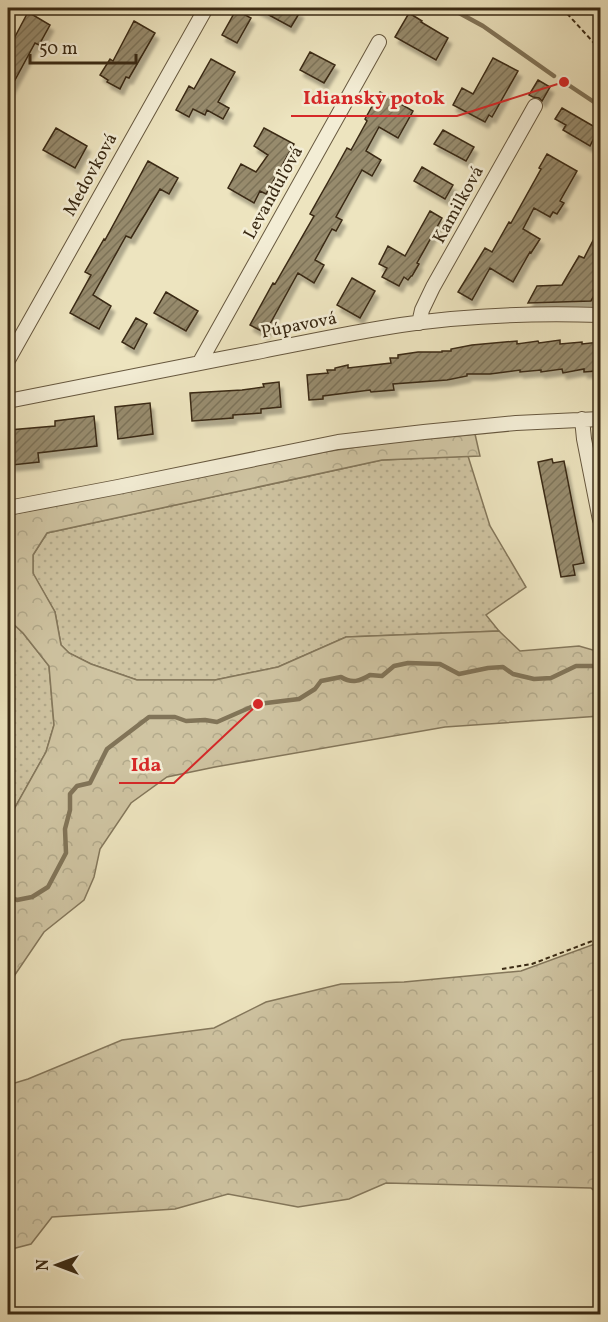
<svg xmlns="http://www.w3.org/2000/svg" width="608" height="1322" viewBox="0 0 608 1322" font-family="Vollkorn,serif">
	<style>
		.grass { fill: url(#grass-dots); stroke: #84775b; stroke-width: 1.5 }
		.forest { fill: url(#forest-crowns); stroke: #84775b; stroke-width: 1.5 }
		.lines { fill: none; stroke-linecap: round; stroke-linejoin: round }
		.stream { stroke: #817458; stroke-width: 4.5 }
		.building { fill: url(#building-hatch); stroke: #3a2a14; stroke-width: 1.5; filter: url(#shadow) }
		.minor-casing { stroke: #67583f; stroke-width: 16 }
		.path { stroke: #3a2a14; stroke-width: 2; stroke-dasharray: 4.5 3; stroke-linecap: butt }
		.minor { stroke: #f3edd5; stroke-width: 14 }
		.labels { text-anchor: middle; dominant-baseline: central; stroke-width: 5; stroke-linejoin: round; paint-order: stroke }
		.street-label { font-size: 18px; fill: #3a2a14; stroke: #f3edd5 }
		.leader { fill: none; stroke: #d62828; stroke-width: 2 }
		.callout-dot { fill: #d62828; stroke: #f3edd5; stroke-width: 2 }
		.callout-label { font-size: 20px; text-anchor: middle; font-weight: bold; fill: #d62828; stroke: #f3edd5; stroke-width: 5; stroke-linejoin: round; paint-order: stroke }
	</style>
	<defs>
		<pattern id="grass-dots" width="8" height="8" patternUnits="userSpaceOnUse" patternTransform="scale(1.5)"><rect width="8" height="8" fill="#cfc4a2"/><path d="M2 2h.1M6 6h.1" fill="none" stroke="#b2a98b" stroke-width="1.8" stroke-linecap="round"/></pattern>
		<pattern id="forest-crowns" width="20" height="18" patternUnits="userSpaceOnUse" patternTransform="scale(1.5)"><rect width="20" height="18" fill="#cfc4a2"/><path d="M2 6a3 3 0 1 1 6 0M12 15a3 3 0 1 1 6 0" fill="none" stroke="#b2a98b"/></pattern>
		<pattern id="building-hatch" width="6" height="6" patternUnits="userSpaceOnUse" patternTransform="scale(1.5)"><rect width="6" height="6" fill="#978b6d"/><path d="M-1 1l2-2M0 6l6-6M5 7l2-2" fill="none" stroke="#7c7258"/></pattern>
		<filter id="shadow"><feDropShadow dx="3.5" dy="6" stdDeviation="1.5" flood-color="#0004"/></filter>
	</defs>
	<rect width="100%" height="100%" fill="#ede4bf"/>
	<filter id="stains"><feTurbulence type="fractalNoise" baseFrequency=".00333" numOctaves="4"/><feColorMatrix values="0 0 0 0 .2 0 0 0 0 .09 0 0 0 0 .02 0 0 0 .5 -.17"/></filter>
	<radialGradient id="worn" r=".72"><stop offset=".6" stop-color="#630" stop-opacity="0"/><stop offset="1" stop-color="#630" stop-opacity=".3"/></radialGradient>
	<path class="grass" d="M468 456 490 526 526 587 486 615 499 631 346 637 278 667 215 680H137L91 664 69 653 61 645 55 612 33 574V555L47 533 382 460Z
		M8 619 23 633 49 666 54 725 46 752 8 820Z"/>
	<path class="forest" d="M356 8H422L383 14Z
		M475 434 480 456 382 460 47 533 33 555V573L55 612 61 645 69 653 91 664 137 680H215L278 667 346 637 499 631 520 651 579 646 600 652V716L445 727 215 767 167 777 131 803 100 849 94 877 84 900 44 932 8 985V820L46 752 54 725 49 666 23 633 8 619V515L324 452 376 444Z
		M600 942V1196L591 1188 386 1183 349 1199 298 1207 228 1194 175 1209 52 1217 31 1244 8 1250V1085L28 1079 122 1040 214 1028 266 1002 341 984 404 982 521 971Z"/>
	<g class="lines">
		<path class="stream" d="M450 8 483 26 554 76
			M564 82 600 106
			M8 896 17 900 32 897 48 887 66 853 65 829 70 810V794L77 786 90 783 107 749 149 717H175L186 721 205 720 217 722 258 704 299 699 315 689 321 681 341 677C352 684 360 681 370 675L382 676 394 666 408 663 440 664 459 674 488 668 503 667 513 674 534 679 551 678 576 666H600"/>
	</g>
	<path class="building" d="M256 8H292L300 12 291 27Z
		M236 10 251 18 237 43 222 35Z
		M28 12 50 25 39 45 35 43 8 93V50Z
		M409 13 422 21 421 22 448 38 436 60 395 37Z
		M134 21 155 33 129 78 126 77 120 89 107 82 108 80 100 75 110 59 113 61Z
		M310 52 335 65 324 83 300 70Z
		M493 58 518 71 492 117 489 115 485 122 453 105 462 88 473 94Z
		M211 59 235 72 218 102 229 108 223 119 207 110 205 115 193 109 189 117 176 110 189 86 194 89Z
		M538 80 550 87 542 101 539 98 533 97 529 95Z
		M380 92 413 111 398 138 379 127 366 151 381 160 372 176 362 170 336 217 342 220 336 231 332 229 315 260 324 265 314 283 298 273 265 333 250 325 273 283 275 284 314 216 310 214 337 166 347 148 351 150 367 121 365 119Z
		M562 108 600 130V137L597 143 593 140 590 146 563 130 566 125 555 119Z
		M56 128 87 146 75 168 43 150Z
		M264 128 294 144 266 194 260 191 254 203 228 188 241 164 256 172 268 155 254 146Z
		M443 130 474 147 466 161 434 144Z
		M547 154 577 171 560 201 564 203 557 214 553 212 550 217 534 208 523 229 540 239 531 253 530 252 513 282 490 268 472 300 458 292 485 248 492 252 509 222 511 223 541 169 539 168Z
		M148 161 178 178 169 194 160 189 131 238 126 236 93 295 111 306 99 329 70 313 91 275 85 272 104 239 105 240Z
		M422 167 453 185 445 199 414 181Z
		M430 211 442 218 417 263 419 264 412 276H411L408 280 404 277 399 286 382 277 387 268 379 264 388 246 405 256Z
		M600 227V284L591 301 528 303 537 286 562 285 579 256 584 258Z
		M352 278 375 291 360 318 337 305Z
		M166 292 198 311 186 331 154 313Z
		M136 318 147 324 134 349 122 342Z
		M560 340V344L582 342V344L600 342V365L597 366V371L584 372V369L563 373 562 369 541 372V370L520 372V370L490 374H467V376L447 380 393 384 394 390 371 392 370 390 323 396V399L309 400 307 375 328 373 327 370H335V368L348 365V368L391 363 390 358H398V355L418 352H442V351H451V349L472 345 517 341V344L538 341 539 343Z
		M279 382 281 407 261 409V413L233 415V418L192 421 190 393 242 390 264 387 263 384Z
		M150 403 153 434 118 439 115 407Z
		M94 416 97 446 38 453 39 462 12 465 9 430 55 426V421Z
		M552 459 553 463 564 461 584 563 573 565 575 575 561 577 538 462Z"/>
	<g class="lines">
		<g class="minor-casing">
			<path id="minor" d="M419 323 422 310 433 287 535 106
				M8 360 206 8
				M200 362 379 42
				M8 401C92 384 177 367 262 351 308 342 354 332 401 325 467 315 534 313 600 315
				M582 419 584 439 600 520
				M8 508 118 487 338 442 424 432 516 423 600 419"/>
		</g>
		<path class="path" d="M562 8 594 43 600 49
			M502 969 532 964 600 938"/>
		<use href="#minor" class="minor"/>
	</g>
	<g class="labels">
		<g class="street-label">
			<text transform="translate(91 175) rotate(-61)">Medovková</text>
			<text transform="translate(274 193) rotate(-61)">Levanduľová</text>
			<text transform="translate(459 205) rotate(-61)">Kamilková</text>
			<text transform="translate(299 326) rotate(-11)">Púpavová</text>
		</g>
	</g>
	<path class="leader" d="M564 82L457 116H291M258 704L174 783H119"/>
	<g class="callout-dot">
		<circle cx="564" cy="82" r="6"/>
		<circle cx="258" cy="704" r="6"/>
	</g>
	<g class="callout-label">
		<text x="374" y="104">Idiansky potok</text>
		<text x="146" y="771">Ida</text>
	</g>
	<rect width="608" height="1322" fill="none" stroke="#ede4bf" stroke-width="30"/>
	<rect x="9" y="9" width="590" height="1304" fill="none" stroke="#3a2a14" stroke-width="3"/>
	<rect x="15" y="15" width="578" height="1292" fill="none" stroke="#3a2a14" stroke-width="1.5"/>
	<g transform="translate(57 1265) rotate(270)" stroke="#f3edd5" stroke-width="4.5" paint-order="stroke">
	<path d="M0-4.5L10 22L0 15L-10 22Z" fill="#3a2a14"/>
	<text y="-9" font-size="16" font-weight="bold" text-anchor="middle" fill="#3a2a14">N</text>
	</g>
	<path d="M30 54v9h106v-9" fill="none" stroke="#3a2a14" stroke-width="3"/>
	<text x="39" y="54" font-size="18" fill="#3a2a14" stroke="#f3edd5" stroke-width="4.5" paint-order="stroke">50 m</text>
	<rect width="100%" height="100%" filter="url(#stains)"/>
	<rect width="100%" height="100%" fill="url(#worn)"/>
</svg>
